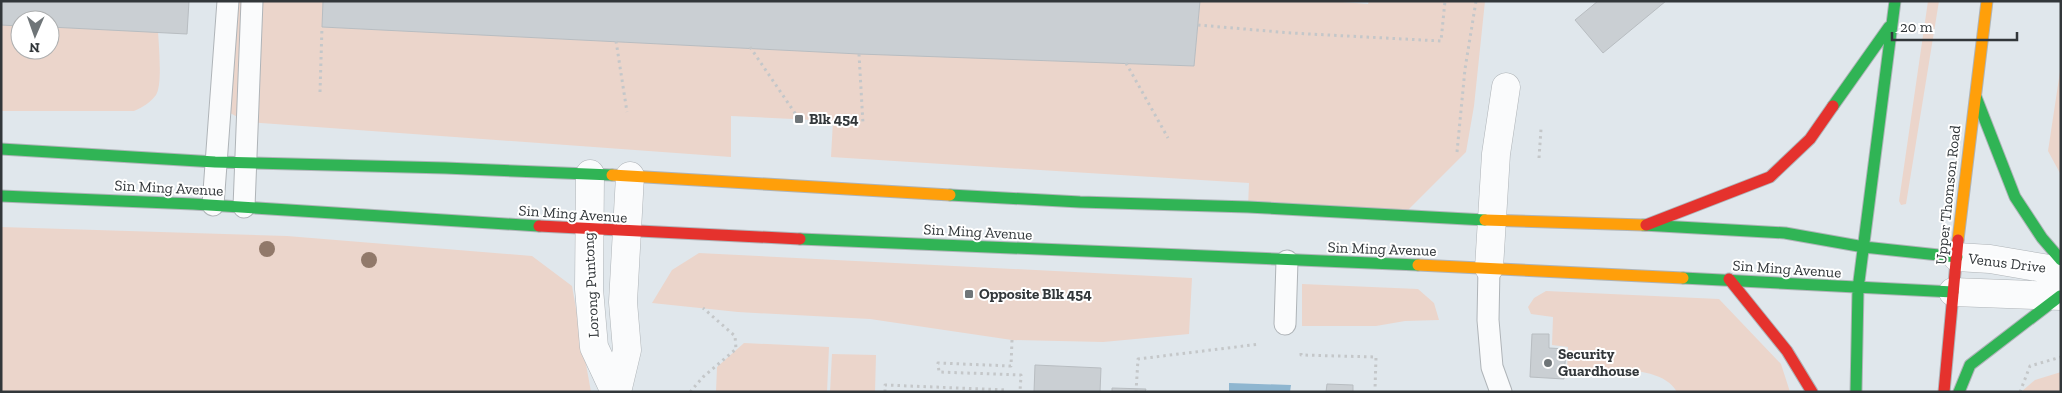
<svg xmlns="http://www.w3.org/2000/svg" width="2062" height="393" viewBox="0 0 2062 393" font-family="'Zilla Slab',serif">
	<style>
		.green { fill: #ebd5cb; fill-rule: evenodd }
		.water { fill: #8fb6d0 }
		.building { fill: #cacfd3; stroke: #b8bdc1 }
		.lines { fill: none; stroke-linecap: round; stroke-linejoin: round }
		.lane-casing { stroke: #afb4b8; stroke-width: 23 }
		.street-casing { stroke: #afb4b8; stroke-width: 29 }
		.fast-casing { stroke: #afb4b8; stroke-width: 13 }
		.slow-casing { stroke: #afb4b8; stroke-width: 13 }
		.jam-casing { stroke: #afb4b8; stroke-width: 13 }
		.path { stroke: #c4c7c9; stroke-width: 3; stroke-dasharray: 2.5 4; stroke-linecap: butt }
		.lane { stroke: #fafbfc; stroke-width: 21 }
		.street { stroke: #fafbfc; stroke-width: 28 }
		.fast { stroke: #30b455; stroke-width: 11 }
		.slow { stroke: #ff9f0a; stroke-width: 11 }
		.jam { stroke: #e5322d; stroke-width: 11 }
		.tree { fill: #91796a }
		.poi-dot { fill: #6f7578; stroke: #fff; stroke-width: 2 }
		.labels { text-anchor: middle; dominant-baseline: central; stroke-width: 4; stroke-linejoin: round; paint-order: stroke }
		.poi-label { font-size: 15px; font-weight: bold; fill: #32373a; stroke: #fff; text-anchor: start }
		.street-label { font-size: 15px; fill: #32373a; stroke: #fff }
	</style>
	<rect width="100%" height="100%" fill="#e0e7ec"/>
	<path class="green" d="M219 1H323L322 27 1194 66 1200 1H1330L1368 4 1369 1H1485L1474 106 1466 152 1402 216 1248 207 1249 183 831 157 833 121 731 116V157L247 122 230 113Z
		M1928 1H1939L1906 204 1901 205 1899 201Z
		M1 3 157 12C157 28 164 83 156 95 150 103 143 107 134 111H1ZM20 20H50V50H20Z
		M2061 65V175L2048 151Z
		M1 227 287 236 532 256 572 286 591 392H1Z
		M699 253 1192 278 1189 334 1103 342 1012 340 870 319 738 312 652 303 672 270Z
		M1302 284 1418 289 1434 303 1439 320 1405 321 1376 326H1302Z
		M1546 291 1719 299 1781 364 1790 392H1677C1661 362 1596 371 1567 371L1568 347 1552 345 1553 317 1531 314 1528 307 1534 298Z
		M744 343 829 347 827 392H716L717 367Z
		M832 354 876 355 875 392H830Z
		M2061 372V392H2021L2035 380Z"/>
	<path class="water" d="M1229 383 1291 385 1290 392H1229Z"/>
	<path class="building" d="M1 1H189L187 34 50 27V20H20V26L1 25Z
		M323 1H1200L1194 66 859 54 322 27Z
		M1598 1H1666L1603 53 1575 20Z
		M1532 334H1549V348L1566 349 1564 379 1530 377Z
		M1035 365 1101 368 1100 392H1034Z
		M1327 384 1353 385V392H1326Z
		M1112 388 1146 389 1145 392H1112Z"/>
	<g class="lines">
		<g class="lane-casing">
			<path id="lane" d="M213 205 228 1
				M244 207 252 1
				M1489 268 1488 320 1492 367 1501 392
				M1285 324 1287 261"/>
		</g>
		<g class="street-casing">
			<path id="street" d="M590 174 589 289 594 347 615 392
				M1957 257 1990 259 2061 271
				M1489 268 1496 154 1506 87
				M1953 292 2061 296
				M617 392 627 350 623 302 630 176"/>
		</g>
		<g class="fast-casing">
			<path id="fast" d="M1976 97 2015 197 2042 238 2061 260
				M1833 106 1889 27
				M1 149 215 162 445 168 612 175
				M950 195 1080 202 1248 207 1485 220
				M1 196 193 204 539 226
				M1643 225 1785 233 1864 247 1957 257
				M800 239 1418 265
				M1683 278 1953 292
				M1856 392 1858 289 1895 1
				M1959 392 1970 365 2060 296"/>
		</g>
		<g class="slow-casing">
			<path id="slow" d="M612 175 950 195
				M1485 220 1643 225
				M1958 240 1987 1
				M1418 265 1683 278"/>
		</g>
		<g class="jam-casing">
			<path id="jam" d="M1646 225 1770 177 1810 139 1833 106
				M539 226 800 239
				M1729 279 1787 351 1812 392
				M1944 392 1958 240"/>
		</g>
		<path class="path" d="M1198 25 1291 33 1441 41 1445 1
			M616 41 627 112
			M750 47 799 119
			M859 54 863 124
			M1126 63 1168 138
			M320 92 322 27
			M1457 152 1465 69 1476 1
			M1539 158 1541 129
			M1012 340 1011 366 938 363 939 372 1021 375 1020 392
			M1301 353V355L1376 357 1375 389
			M690 392 703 377 736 349 735 336 703 308
			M885 392V385L1007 390V392
			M1136 392 1138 359 1260 344
			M2020 392 2030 366 2061 357"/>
		<use href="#lane" class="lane"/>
		<use href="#street" class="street"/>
		<use href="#fast" class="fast"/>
		<use href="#slow" class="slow"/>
		<use href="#jam" class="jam"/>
	</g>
	<g class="tree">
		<circle cx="267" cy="249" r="8"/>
		<circle cx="369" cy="260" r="8"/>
	</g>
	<g class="poi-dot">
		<rect x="794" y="114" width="10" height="10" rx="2.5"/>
		<rect x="964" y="289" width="10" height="10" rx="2.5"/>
		<circle cx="1548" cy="363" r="5"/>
	</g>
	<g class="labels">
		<g class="poi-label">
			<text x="809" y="119">Blk 454</text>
			<text x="979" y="294">Opposite Blk 454</text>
			<text x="1558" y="354">Security<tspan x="1558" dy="17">Guardhouse</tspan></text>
		</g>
		<g class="street-label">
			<text transform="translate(169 188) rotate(3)">Sin Ming Avenue</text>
			<text transform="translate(1948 195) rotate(-84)">Upper Thomson Road</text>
			<text transform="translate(573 214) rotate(4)">Sin Ming Avenue</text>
			<text transform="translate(978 232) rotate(3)">Sin Ming Avenue</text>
			<text transform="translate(1382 249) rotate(2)">Sin Ming Avenue</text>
			<text transform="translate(2007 263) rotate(7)">Venus Drive</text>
			<text transform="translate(1787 269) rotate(4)">Sin Ming Avenue</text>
			<text transform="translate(591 285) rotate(-93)">Lorong Puntong</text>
		</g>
	</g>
	<rect width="2062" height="393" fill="none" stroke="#32373a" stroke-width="5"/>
	<g transform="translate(35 35) rotate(182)"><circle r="24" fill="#ffffff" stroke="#adafb0"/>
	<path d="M0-4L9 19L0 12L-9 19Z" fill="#6f7578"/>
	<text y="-8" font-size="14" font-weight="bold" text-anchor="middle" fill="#32373a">N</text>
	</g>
	<path d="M1892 32v8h125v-8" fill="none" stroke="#32373a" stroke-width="2.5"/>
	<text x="1900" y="32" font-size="15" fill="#32373a" stroke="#ffffff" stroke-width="4" paint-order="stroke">20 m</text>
</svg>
